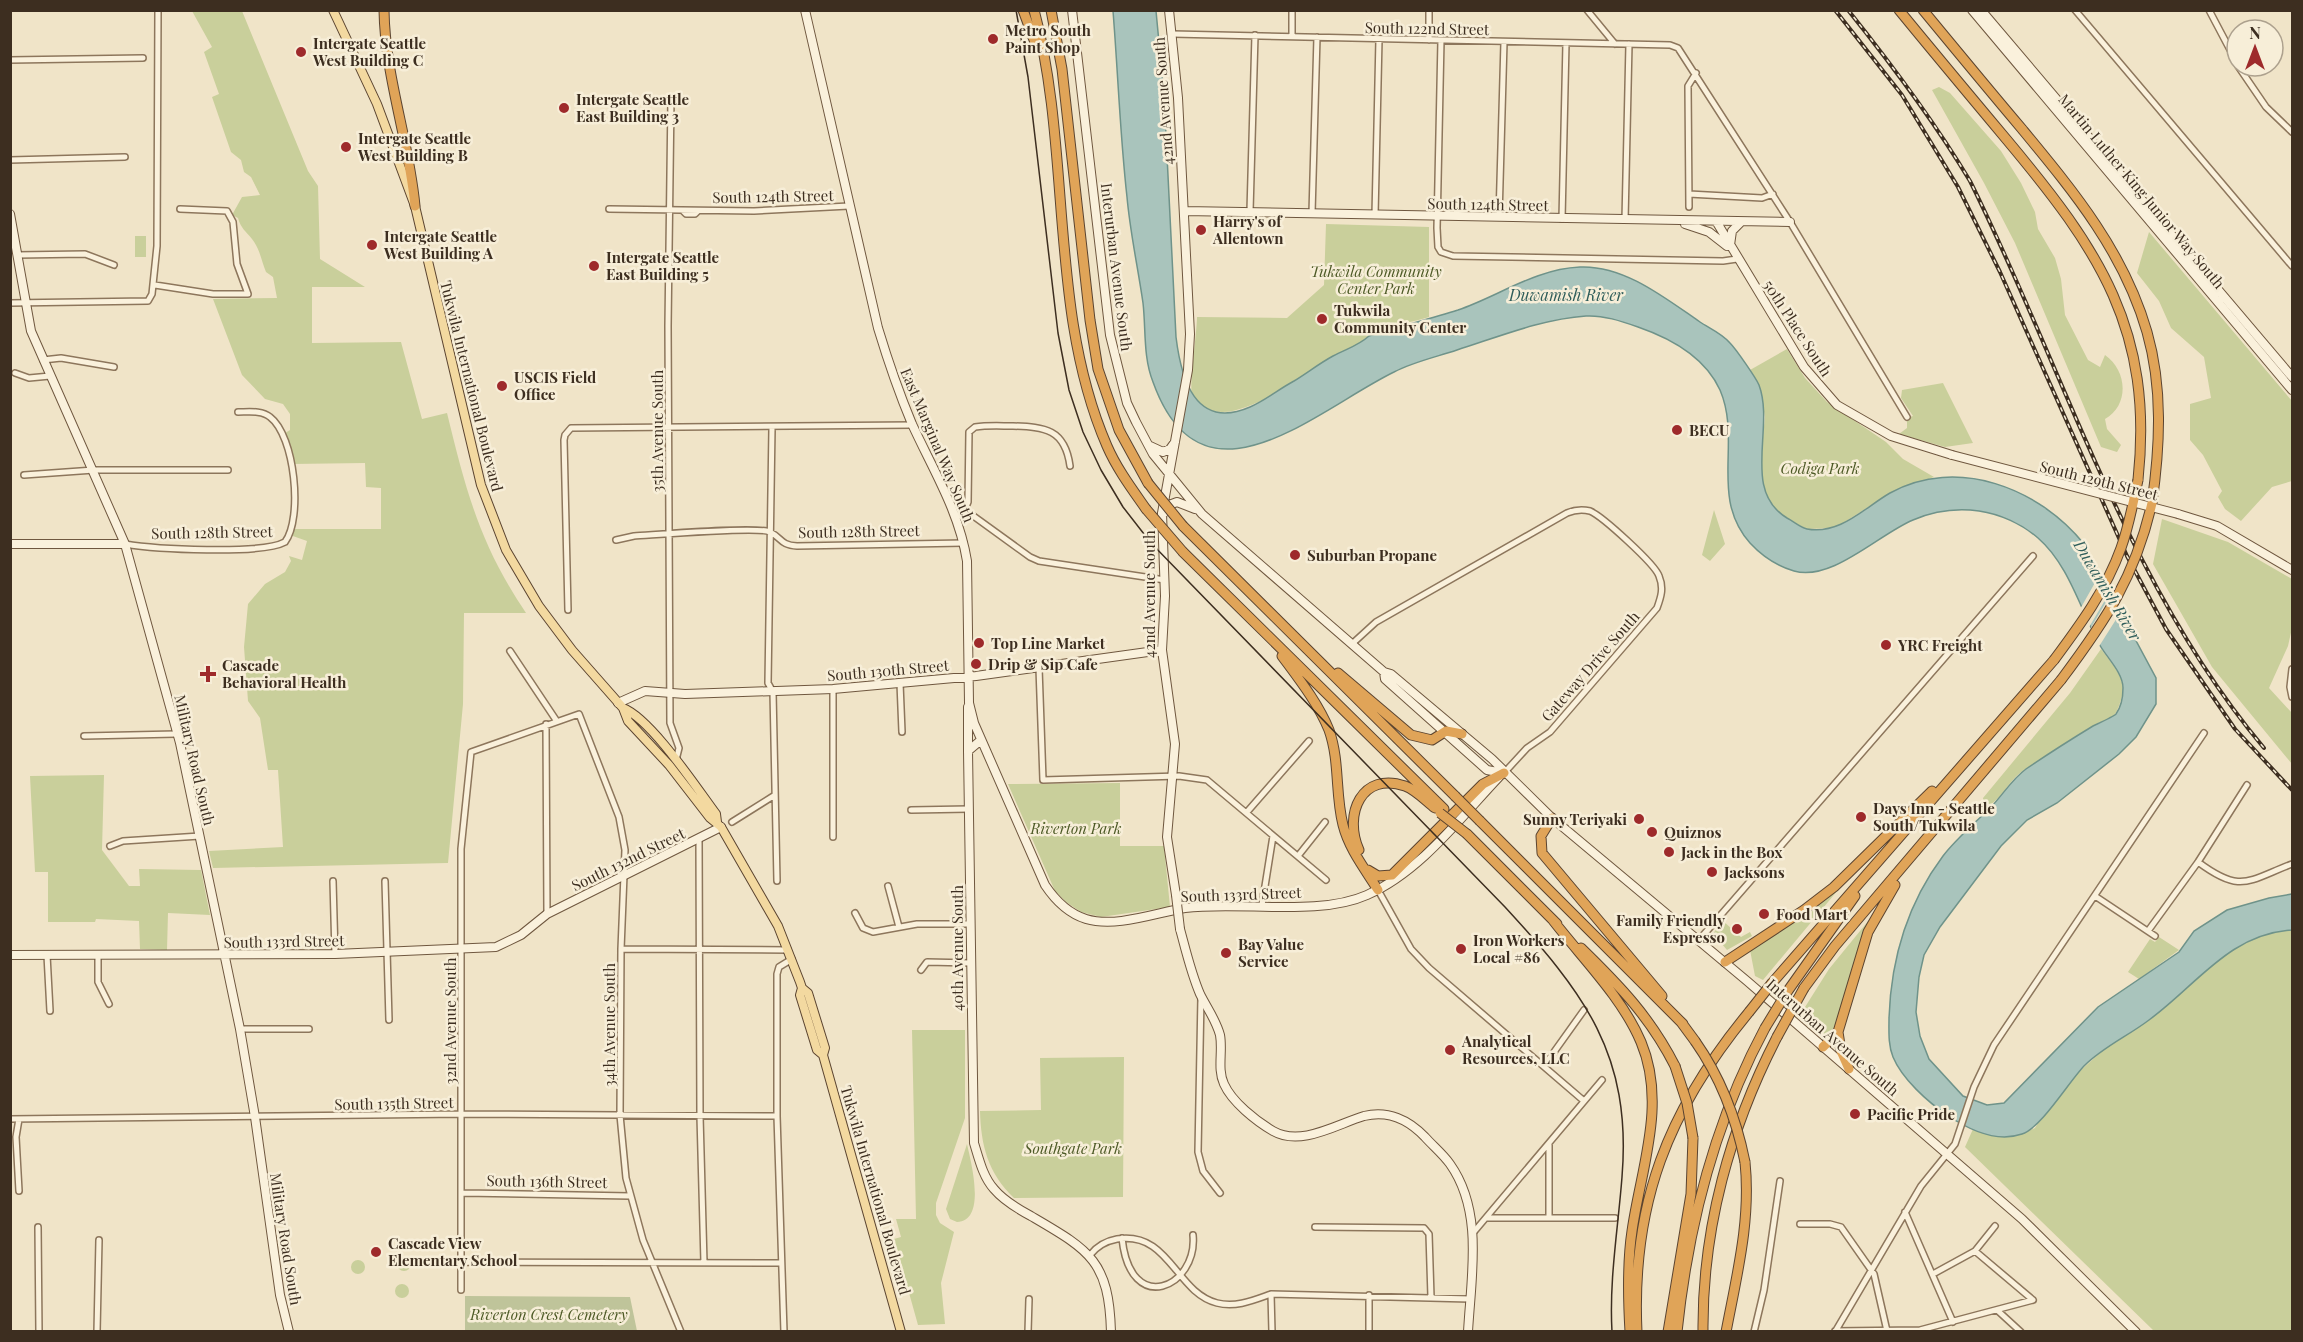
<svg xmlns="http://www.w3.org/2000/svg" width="2303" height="1342" viewBox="0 0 2303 1342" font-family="'Playfair Display',serif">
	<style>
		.green { fill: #c9cf9b }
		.cemetery { fill: #bfc49a }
		.water { fill: #a9c4bc; stroke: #6f938a; stroke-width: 1.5 }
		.pier { fill: #f0e4c8 }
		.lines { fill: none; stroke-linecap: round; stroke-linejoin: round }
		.street-casing { stroke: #8d765c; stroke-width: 8 }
		.secondary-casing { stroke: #6f573f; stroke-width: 10 }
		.primary-casing { stroke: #5b4430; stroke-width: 10 }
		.highway-casing { stroke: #5b4430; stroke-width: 11 }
		.street { stroke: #faf1dc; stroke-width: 5 }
		.secondary { stroke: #faf1dc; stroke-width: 8 }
		.primary { stroke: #f3d9a0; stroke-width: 8 }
		.highway { stroke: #e0a458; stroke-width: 9 }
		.tram { stroke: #3d2e20; stroke-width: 1.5 }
		.rail-casing { stroke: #3d2e20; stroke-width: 4 }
		.rail { stroke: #f7eed8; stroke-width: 1.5; stroke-dasharray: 4.5; stroke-linecap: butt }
		.secondary-bridge-casing { stroke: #6f573f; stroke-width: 10; stroke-linecap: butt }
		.highway-bridge-casing { stroke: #5b4430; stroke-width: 11; stroke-linecap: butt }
		.secondary-bridge { stroke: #faf1dc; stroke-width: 8 }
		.highway-bridge { stroke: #e0a458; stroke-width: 9 }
		.poi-dot { fill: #9e2a2b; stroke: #f7eed8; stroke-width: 2 }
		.labels { text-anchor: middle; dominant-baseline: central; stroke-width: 5; stroke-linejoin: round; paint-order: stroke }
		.street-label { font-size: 15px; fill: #3d2e20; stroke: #f7eed8 }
		.poi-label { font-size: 15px; font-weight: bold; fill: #3d2e20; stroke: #f7eed8; text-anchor: start }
		.park-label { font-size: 15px; font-style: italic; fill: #4d5a26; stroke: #f7eed8 }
		.water-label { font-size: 16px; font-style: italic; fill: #2f5d5a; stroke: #f7eed8 }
	</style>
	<rect width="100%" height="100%" fill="#f0e4c8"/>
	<path class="green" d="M192 11H242L308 171 318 186 320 259 365 287H312V343L401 342 422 419 447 413C466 491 480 545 526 613H464L463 704 448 863 213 868 209 851 283 847 278 770H268L260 718 248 701 244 647 248 604 265 584 285 572 291 561 289 556 302 560 307 541 290 535 292 529H381V488L366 487 365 463 292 464 282 435 290 430V414L283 404 265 399 242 375 213 299 277 298 273 277 266 272C261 260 260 249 252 239 246 231 241 229 238 218L232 215 242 197 260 195 251 177 244 172 241 160 231 152 212 97 219 94 204 52 212 47Z
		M1939 87 1950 93 2001 151 2021 183 2035 212 2038 229 2055 258 2061 279 2065 315 2088 360 2100 367 2105 355C2127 370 2130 405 2105 419L2107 429 2121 445 2117 452 2101 447 2015 243 1984 183 1932 90Z
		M1326 224 1429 227V317C1412 322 1381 328 1368 337 1364 340 1361 344 1357 346 1349 350 1340 352 1332 357 1303 373 1219 445 1192 394 1189 389 1197 331 1197 317L1287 318 1324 285Z
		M2149 232 2292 401V481L2272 487 2241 521 2225 509 2218 497 2222 491 2203 455 2190 440V404L2211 398 2204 357 2171 328 2159 301 2137 273Z
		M135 236H146V257H135Z
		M1787 349 1805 378 1827 402 1886 442 1903 459 1934 477 1892 492 1835 528 1806 529 1777 512 1767 498 1762 478 1761 457 1765 417 1759 385 1750 370Z
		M1943 383 1973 443 1945 447 1899 434 1907 428V418L1913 416 1901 398 1902 390Z
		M1714 510 1725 544 1710 561 1702 555Z
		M2162 519 2228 542 2292 579V628L2288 646 2269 688 2292 713V764L2212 667 2153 564Z
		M2101 649C2109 660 2123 675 2123 689 2123 696 2117 715 2111 719 2108 721 2102 721 2098 723 2072 737 2049 755 2024 770 2008 780 2003 800 1984 808L1983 798 2070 693Z
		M104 775 102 850 129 886H140L139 869 201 870 210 915 168 913 167 950 140 949 139 921 96 919 95 922H48V872H35L30 776Z
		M1120 783V846H1164L1170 907 1101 917 1081 912 1066 902 1055 891 1008 784Z
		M1838 890 1763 980 1755 976 1750 950Z
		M1869 920 1857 951 1839 1017 1833 1031 1826 1035 1800 1015 1829 969Z
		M1723 921 1741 937 1750 932 1752 936 1727 950 1716 937 1711 936Z
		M2292 930V1331H2154L1965 1147 1973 1129C1995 1139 2013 1139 2035 1128 2070 1067 2132 1029 2185 986 2205 971 2224 950 2248 940 2262 933 2277 931 2292 930Z
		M2159 937 2179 950 2139 979 2128 972 2150 939 2155 942Z
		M912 1030H965V1118L936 1203V1215L940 1223 954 1232 941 1283 945 1324 918 1325 894 1239 901 1237 896 1219H916Z
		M1124 1057 1123 1197 1014 1198C988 1173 981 1146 980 1111L1041 1110 1040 1058Z
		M967 1144C971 1162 987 1221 957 1222L950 1219 946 1209Z
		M397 1264a7 7 0 1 1 14 0a7 7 0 1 1-14 0Z
		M351 1267a7 7 0 1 1 14 0a7 7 0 1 1-14 0Z
		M395 1291a7 7 0 1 1 14 0a7 7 0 1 1-14 0Z"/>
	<path class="cemetery" d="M465 1296 630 1297 637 1331H465Z"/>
	<path class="water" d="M1113 11H1156L1164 95 1176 337C1181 378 1195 431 1250 407 1266 400 1279 389 1294 381 1307 373 1320 363 1333 356 1346 349 1358 346 1369 336 1398 327 1429 319 1458 310 1499 296 1535 269 1580 267 1624 265 1665 298 1700 322 1709 328 1723 334 1730 343 1736 349 1756 378 1759 385 1775 428 1741 490 1787 518 1793 521 1801 528 1807 529 1840 535 1864 508 1890 493 1957 456 2039 488 2084 544L2156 678V704L2136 737 2119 754 2057 803 2027 820 2001 846 1940 927 1924 955 1919 977 1916 1012 1920 1036 1929 1059 1963 1096 1987 1105 2004 1103 2098 1007 2179 952 2194 931 2227 910 2269 898 2292 894V930C2229 934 2197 985 2149 1020 2128 1036 2103 1047 2084 1066 2068 1083 2041 1128 2022 1134 1996 1143 1969 1130 1947 1115 1928 1102 1902 1079 1893 1057 1888 1045 1889 1031 1889 1018 1891 959 1907 904 1943 856 1957 838 1974 824 1990 808 2002 796 2012 779 2026 769 2048 754 2070 740 2093 726 2097 724 2113 717 2116 714 2121 707 2123 697 2123 688 2123 672 2105 656 2098 642 2080 608 2068 564 2038 538 2022 524 2000 514 1979 511 1957 508 1934 511 1913 520 1879 534 1832 582 1794 571 1777 566 1762 556 1750 543 1709 497 1742 441 1720 390 1705 357 1670 338 1638 327 1621 321 1603 315 1586 316 1542 319 1498 337 1457 350 1436 357 1413 362 1394 372 1316 410 1202 519 1153 382 1143 357 1146 329 1143 303 1138 268 1130 232 1127 197 1120 135 1118 73 1113 11Z"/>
	<path class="pier" d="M2101 572 2111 590 2088 629 2079 611Z
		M2112 592 2122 610 2098 648 2089 631Z"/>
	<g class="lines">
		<g class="street-casing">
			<path id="street" d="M1587 10 1615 44
				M2075 10 2292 266
				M2209 10 2237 63
				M1173 34 1670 45 1678 48 1790 222 1907 417
				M1292 36V10
				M1429 40V10
				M1441 40 1437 228 1438 247 1441 252 1453 256 1723 261 1737 259
				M10 60 143 58
				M2238 66 2266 107 2292 132
				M671 99 668 326 670 723 679 748 676 760
				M10 160 125 157
				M1689 194 1762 198 1773 194
				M1689 207 1688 86 1696 73
				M609 209 754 211 849 206
				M683 211 686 214H695L698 211
				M1250 211 1255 35
				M1312 213 1317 37
				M1375 215 1379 39
				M1499 217 1504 42
				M1562 219 1566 43
				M1625 220 1629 44
				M17 255 85 254 114 265
				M155 285 213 294H248L237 264 233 222 227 211 180 209
				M10 303 148 301 152 294 157 246 158 10
				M43 360 61 358 114 367
				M15 373 29 378 50 376
				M772 428 768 683 773 692 777 881
				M24 475 94 470H228
				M957 516 972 515 1030 557 1039 561 1165 580
				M957 516 965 509 968 502 969 432 975 427C988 425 1001 426 1013 426 1045 427 1065 429 1070 466
				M616 540 634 536C653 535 759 526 770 532 782 538 780 545 797 546L964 543
				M125 544C154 549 261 555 285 542 303 518 295 436 270 417 262 410 248 412 238 412
				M568 610 564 440 565 435 571 428 913 425
				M1353 643 1376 622 1567 513C1574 510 1582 509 1590 511 1602 516 1655 564 1659 576 1664 588 1661 597 1657 608L1550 732 1527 748 1504 773
				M510 651 556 720
				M1039 668 1043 780 1179 776 1207 780 1326 880
				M2292 669 2290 687 2292 697
				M900 683 902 732
				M546 724 547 914
				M84 736 176 734
				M911 810 969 809
				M1247 812 1309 741
				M732 822 775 795
				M833 837V689
				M699 840 700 1116 704 1263
				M110 846 123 841 200 836
				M1298 856 1325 822
				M2198 862C2241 894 2247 881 2292 864
				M333 881 335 954
				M385 881 389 1020
				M888 886 899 927
				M1378 890 1411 949 1429 968 1584 1101
				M2095 896 2155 936
				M1262 905 1273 836
				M855 913 863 928 873 932 917 924H970
				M2148 931 2198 862 2247 785
				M1699 940 2033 556
				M621 949 788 950
				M98 954V982L109 1004
				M47 955 50 1011
				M921 970 927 962 971 963
				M1201 997 1198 1152 1203 1171 1220 1193
				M240 1029H309
				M1544 1066 1584 1010
				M10 1119 462 1114 777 1116
				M19 1119 16 1137 19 1191
				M463 1193 630 1196
				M1905 1212 1953 1322
				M1488 1218H1615
				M1549 1218V1145
				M1800 1224H1830L1841 1227 1874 1274 1887 1331
				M38 1227 39 1332
				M1315 1227 1424 1228 1429 1234 1431 1297
				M1473 1233 1602 1080
				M1122 1238C1130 1318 1198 1287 1193 1235
				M1975 1251 2033 1300
				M1090 1255C1097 1246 1106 1241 1117 1239 1170 1231 1175 1292 1217 1303 1236 1308 1254 1300 1271 1294L1470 1299
				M462 1262 781 1263
				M1933 1274 1975 1251 1995 1226
				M461 1290V849L471 752 579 714 619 817 625 850 621 949 620 1115 626 1178 643 1240 681 1332
				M1271 1294 1272 1332
				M1997 1310 2021 1332
				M1835 1331 1920 1330 2033 1300
				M97 1332 99 1240
				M784 1332 777 1116V974L779 967 792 959
				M1028 1332 1029 1299
				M1369 1332V1295
				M1754 1332 1764 1290 1780 1181
				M1835 1332 1921 1186 1955 1144 1974 1087 1994 1045 2204 733"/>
		</g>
		<g class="secondary-casing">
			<path id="secondary" d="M805 10 878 328C888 361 899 393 912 424 933 470 959 511 967 561L969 703 974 723 1045 885C1055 900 1067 913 1086 919 1116 928 1155 913 1185 908 1240 901 1318 917 1367 895 1420 872 1460 818 1499 777
				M1072 10 1110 335 1127 403 1136 422 1153 454 1202 514 1384 672 1391 674 1492 759 1552 818 1747 981 2022 1219 2136 1332
				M1169 10 1178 98 1190 334 1188 370 1162 513 1165 596 1162 650 1175 744 1167 837 1176 895
				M1972 10 2292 390
				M1981 10 2292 377
				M1184 211 1790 222
				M10 214 31 331 125 544 180 743 240 1029 255 1117 280 1295 289 1332
				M1716 221 1804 367 1837 405 1891 436 1952 455
				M1685 224 1709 232 1727 246
				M1730 245 1732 231 1741 222
				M1150 446 1163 452 1170 449 1175 442
				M1165 512 1169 505 1177 502 1195 509
				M2178 514 2217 526 2292 570
				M10 544H125
				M1384 672 1385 679 1487 770 1503 773
				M618 703 645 691 685 694 833 689 976 676 1162 650
				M981 740 968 751 974 1143C979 1159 983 1177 994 1189 1004 1201 1018 1209 1031 1216 1089 1250 1109 1260 1111 1332
				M968 751V707
				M1180 929C1186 951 1191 973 1200 994 1207 1008 1216 1020 1220 1035 1223 1051 1217 1069 1224 1084 1232 1102 1256 1121 1273 1131 1301 1147 1337 1124 1364 1116 1388 1110 1409 1120 1425 1137 1433 1146 1443 1154 1450 1164 1484 1212 1471 1276 1468 1332
				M10 955 335 954 496 947 521 935 547 914 721 827"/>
		</g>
		<g class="primary-casing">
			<path id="primary" d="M333 10 377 104 415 206 481 485 506 550 539 606 572 650 623 708 628 721 669 765 710 818 721 827 778 926 800 982 802 988 800 995 817 1050 823 1055
				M623 708C651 719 696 787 716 814L717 822
				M802 988 808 993 825 1048 823 1055 901 1332"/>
		</g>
		<g class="highway-casing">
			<path id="highway" d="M384 10C385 77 409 140 415 206
				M1023 10 1037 48
				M1034 10C1072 151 1048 311 1107 446 1117 469 1132 489 1146 509
				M1051 10 1062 69 1090 320 1098 369 1119 430 1148 483
				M1899 10C1935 54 1971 97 2007 140 2099 250 2154 330 2138 480
				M1923 10C1956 50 1989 90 2022 129 2074 192 2124 252 2147 332 2163 388 2160 446 2152 503
				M1183 526 1455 796
				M1183 552 1444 809
				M1282 656C1299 679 1318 703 1329 730 1340 761 1335 794 1343 825 1349 849 1365 869 1378 890
				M1338 673 1411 735 1432 740 1446 731 1462 734
				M1552 818 1541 836 1542 853 1662 996
				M1480 821 1683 1024
				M1467 834 1557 924
				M1359 850C1343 814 1362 771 1405 786 1416 790 1426 801 1435 808
				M1368 870 1378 876 1392 875 1483 784 1504 773
				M1552 919C1582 958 1622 997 1641 1042 1667 1104 1641 1168 1632 1231 1627 1264 1628 1298 1630 1332
				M1581 948C1620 986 1650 1017 1675 1066
				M1725 962 1804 910 1834 887 1932 791
				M1772 983 2054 660
				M1804 988 1835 946 2061 680
				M1787 992 1855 896
				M1681 1022 1695 1041
				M1823 1047 1838 1032
				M1849 1069 1841 1051 1838 1032 1868 932 1895 885
				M1637 1332C1631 1204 1668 1110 1749 1012
				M1668 1332 1691 1194 1693 1138
				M1677 1332C1688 1227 1715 1121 1765 1028
				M1703 1332C1702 1229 1730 1128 1777 1037
				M1726 1332C1737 1274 1751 1220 1745 1162"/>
		</g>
		<use href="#street" class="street"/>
		<use href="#secondary" class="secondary"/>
		<use href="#primary" class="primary"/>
		<use href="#highway" class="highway"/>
		<path class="tram" d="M1016 10 1028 77 1058 333 1069 390 1083 432 1101 470 1123 507 1151 543 1505 907C1584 993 1632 1054 1622 1177 1618 1229 1609 1280 1612 1332"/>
		<g class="rail-casing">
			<path id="rail" d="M1835 10 1902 95 1958 187 2000 272 2127 556 2166 629 2235 729 2292 790
				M1848 10C1892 65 1934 121 1970 181 2064 370 2127 585 2264 748"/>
		</g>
		<use href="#rail" class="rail"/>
		<g class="secondary-bridge-casing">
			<path id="secondary-bridge" d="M1952 455 2178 514
				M1176 895 1180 929"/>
		</g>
		<g class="highway-bridge-casing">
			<path id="highway-bridge" d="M1148 483 1183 526
				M1146 509 1183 552
				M2054 660C2080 625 2106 590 2121 548 2129 526 2133 503 2138 480
				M2061 680C2106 620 2135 577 2152 503
				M1455 796 1480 821
				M1440 813 1467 834
				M1749 1012 1772 983
				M1765 1028 1787 992
				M1777 1037 1804 988
				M1695 1041C1721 1078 1736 1117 1745 1162
				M1675 1066 1687 1103 1693 1138"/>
		</g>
		<use href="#secondary-bridge" class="secondary-bridge"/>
		<use href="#highway-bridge" class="highway-bridge"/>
	</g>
	<g class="poi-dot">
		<circle cx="993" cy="39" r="6"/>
		<circle cx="301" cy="52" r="6"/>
		<circle cx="564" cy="108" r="6"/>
		<circle cx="346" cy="147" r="6"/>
		<circle cx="1201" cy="230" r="6"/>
		<circle cx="372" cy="245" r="6"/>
		<circle cx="594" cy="266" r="6"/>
		<circle cx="1322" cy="319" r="6"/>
		<circle cx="502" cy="386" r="6"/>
		<circle cx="1677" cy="430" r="6"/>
		<circle cx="1295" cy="555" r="6"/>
		<circle cx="979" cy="643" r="6"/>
		<circle cx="1886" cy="645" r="6"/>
		<circle cx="976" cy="664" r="6"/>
		<path d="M205 665h6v6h6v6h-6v6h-6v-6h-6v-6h6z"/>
		<circle cx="1861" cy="817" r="6"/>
		<circle cx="1639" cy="819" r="6"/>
		<circle cx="1652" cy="832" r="6"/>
		<circle cx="1669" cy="852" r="6"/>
		<circle cx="1712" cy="872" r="6"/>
		<circle cx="1764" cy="914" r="6"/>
		<circle cx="1737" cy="929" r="6"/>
		<circle cx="1461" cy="949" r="6"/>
		<circle cx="1226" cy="953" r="6"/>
		<circle cx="1450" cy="1050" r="6"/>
		<circle cx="1855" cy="1114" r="6"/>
		<circle cx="376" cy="1252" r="6"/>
	</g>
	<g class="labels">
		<g class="street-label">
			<text transform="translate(1427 28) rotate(1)">South 122nd Street</text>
			<text transform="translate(1163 101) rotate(-94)">42nd Avenue South</text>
			<text transform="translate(2142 191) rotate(50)">Martin Luther King Junior Way South</text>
			<text transform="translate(773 196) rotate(-1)">South 124th Street</text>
			<text transform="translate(1488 204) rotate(1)">South 124th Street</text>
			<text transform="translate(1117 267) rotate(83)">Interurban Avenue South</text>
			<text transform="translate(1798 328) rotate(57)">50th Place South</text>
			<text transform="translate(472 386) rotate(76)">Tukwila International Boulevard</text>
			<text transform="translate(657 431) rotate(-90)">35th Avenue South</text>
			<text transform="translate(938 445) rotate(67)">East Marginal Way South</text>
			<text transform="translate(2099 480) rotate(14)">South 129th Street</text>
			<text transform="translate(859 531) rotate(-1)">South 128th Street</text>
			<text transform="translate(212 532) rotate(-1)">South 128th Street</text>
			<text transform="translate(1149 594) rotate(-90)">42nd Avenue South</text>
			<text transform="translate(1590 666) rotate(-49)">Gateway Drive South</text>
			<text transform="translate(888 670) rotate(-5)">South 130th Street</text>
			<text transform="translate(195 760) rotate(77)">Military Road South</text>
			<text transform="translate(628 859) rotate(-26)">South 132nd Street</text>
			<text transform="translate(1241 894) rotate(-2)">South 133rd Street</text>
			<text transform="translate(284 941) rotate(-1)">South 133rd Street</text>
			<text transform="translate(957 948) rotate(-90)">40th Avenue South</text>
			<text transform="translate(450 1021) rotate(-90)">32nd Avenue South</text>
			<text transform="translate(609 1025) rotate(-90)">34th Avenue South</text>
			<text transform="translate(1833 1037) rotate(41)">Interurban Avenue South</text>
			<text transform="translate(394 1103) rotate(-1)">South 135th Street</text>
			<text transform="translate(547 1181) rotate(1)">South 136th Street</text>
			<text transform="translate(876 1190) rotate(74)">Tukwila International Boulevard</text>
			<text transform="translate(286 1239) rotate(81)">Military Road South</text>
		</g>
		<g class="poi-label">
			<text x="1005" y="30">Metro South<tspan x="1005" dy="17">Paint Shop</tspan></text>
			<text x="313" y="43">Intergate Seattle<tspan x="313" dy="17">West Building C</tspan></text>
			<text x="576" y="99">Intergate Seattle<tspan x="576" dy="17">East Building 3</tspan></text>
			<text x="358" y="138">Intergate Seattle<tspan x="358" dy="17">West Building B</tspan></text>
			<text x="1213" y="221">Harry's of<tspan x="1213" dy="17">Allentown</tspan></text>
			<text x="384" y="236">Intergate Seattle<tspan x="384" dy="17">West Building A</tspan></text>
			<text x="606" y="257">Intergate Seattle<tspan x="606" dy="17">East Building 5</tspan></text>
			<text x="1334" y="310">Tukwila<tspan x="1334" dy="17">Community Center</tspan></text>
			<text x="514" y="377">USCIS Field<tspan x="514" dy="17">Office</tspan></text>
			<text x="1689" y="430">BECU</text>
			<text x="1307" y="555">Suburban Propane</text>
			<text x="991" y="643">Top Line Market</text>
			<text x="1898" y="645">YRC Freight</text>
			<text x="988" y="664">Drip &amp; Sip Cafe</text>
			<text x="222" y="665">Cascade<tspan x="222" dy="17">Behavioral Health</tspan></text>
			<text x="1873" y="808">Days Inn - Seattle<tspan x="1873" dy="17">South/Tukwila</tspan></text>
			<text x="1627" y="819" text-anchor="end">Sunny Teriyaki</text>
			<text x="1664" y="832">Quiznos</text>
			<text x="1681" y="852">Jack in the Box</text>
			<text x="1724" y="872">Jacksons</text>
			<text x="1776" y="914">Food Mart</text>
			<text x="1725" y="920" text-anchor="end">Family Friendly<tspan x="1725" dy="17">Espresso</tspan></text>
			<text x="1473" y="940">Iron Workers<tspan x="1473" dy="17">Local #86</tspan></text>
			<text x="1238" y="944">Bay Value<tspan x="1238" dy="17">Service</tspan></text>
			<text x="1462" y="1041">Analytical<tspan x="1462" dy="17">Resources, LLC</tspan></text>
			<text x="1867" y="1114">Pacific Pride</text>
			<text x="388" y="1243">Cascade View<tspan x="388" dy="17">Elementary School</tspan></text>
		</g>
		<g class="park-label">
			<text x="1376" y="271">Tukwila Community<tspan x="1376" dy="17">Center Park</tspan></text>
			<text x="1820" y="468">Codiga Park</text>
			<text x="1076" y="828">Riverton Park</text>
			<text x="1073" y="1148">Southgate Park</text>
			<text x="549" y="1314">Riverton Crest Cemetery</text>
		</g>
		<g class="water-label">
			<text x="1566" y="294">Duwamish River</text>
			<text transform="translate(2108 590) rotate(59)">Duwamish River</text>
		</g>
	</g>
	<rect width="2303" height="1342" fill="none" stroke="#3d2e20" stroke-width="24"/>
	<g transform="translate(2255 48)"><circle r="28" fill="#f7eed8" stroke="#ada18e" stroke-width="1.5"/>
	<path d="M0-4.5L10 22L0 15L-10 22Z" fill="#9e2a2b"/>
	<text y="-9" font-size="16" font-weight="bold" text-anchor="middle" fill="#3d2e20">N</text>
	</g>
</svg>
